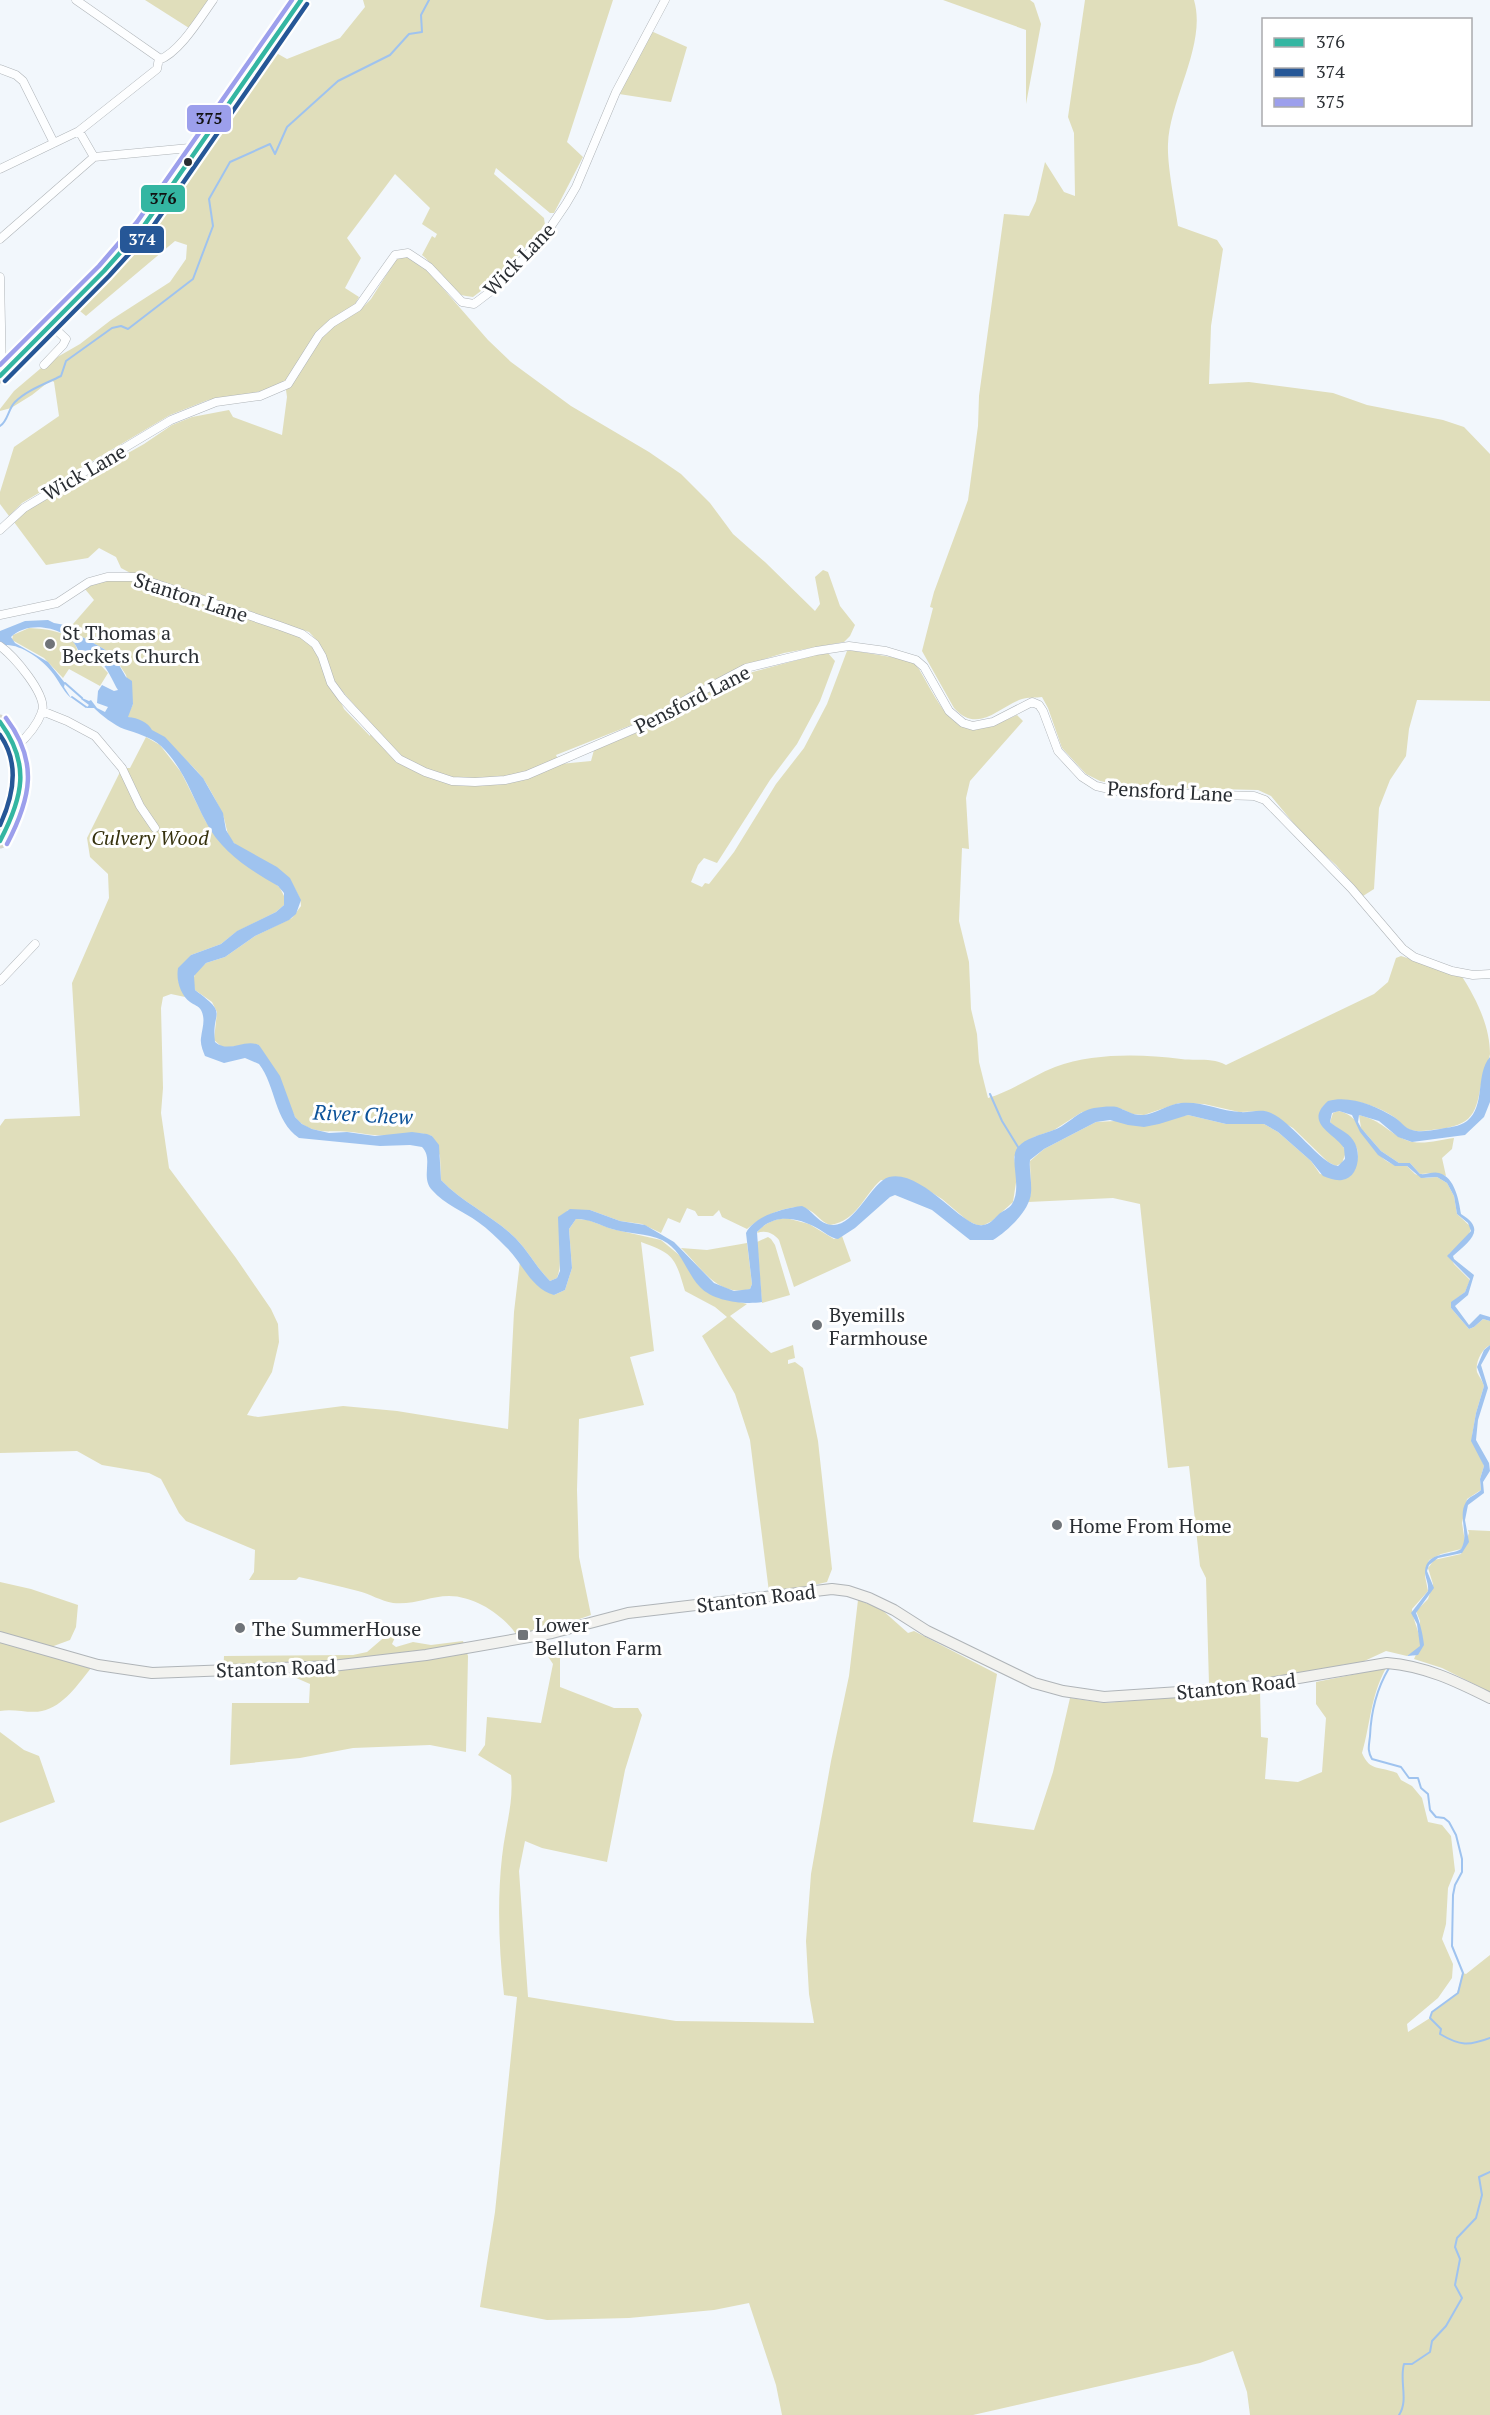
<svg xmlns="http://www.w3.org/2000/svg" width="1490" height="2415" viewBox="0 0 1490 2415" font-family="'PT Serif',serif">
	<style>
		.green { fill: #e0debb }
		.water { fill: #9fc3ef }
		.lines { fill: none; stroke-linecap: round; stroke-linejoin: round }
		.stream { stroke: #9fc3ef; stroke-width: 2 }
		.street-casing { stroke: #afb4b8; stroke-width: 9 }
		.secondary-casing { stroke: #afb4b8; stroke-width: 12 }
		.highway-casing { stroke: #d0d2d5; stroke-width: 15 }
		.street { stroke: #fdfeff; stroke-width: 8 }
		.secondary { stroke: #f2f2ef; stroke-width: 10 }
		.highway { stroke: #d8d7ca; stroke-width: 14 }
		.bus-1-casing { stroke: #fff; stroke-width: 9 }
		.bus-2-casing { stroke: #fff; stroke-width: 9 }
		.bus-3-casing { stroke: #fff; stroke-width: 9 }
		.bus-1 { stroke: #34b6a2; stroke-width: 4.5 }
		.bus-2 { stroke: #265797; stroke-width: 4.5 }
		.bus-3 { stroke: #9c9fec; stroke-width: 4.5 }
		.bus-dot { fill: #2a2e33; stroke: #fff; stroke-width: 2 }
		.poi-dot { fill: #707479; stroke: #fff; stroke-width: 2 }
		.labels { text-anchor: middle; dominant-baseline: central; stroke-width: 6; stroke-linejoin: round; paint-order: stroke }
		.street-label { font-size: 20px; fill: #2a2e33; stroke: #fff }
		.poi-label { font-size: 20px; fill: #2a2e33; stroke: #fff; text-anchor: start }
		.park-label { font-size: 20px; font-style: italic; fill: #35310d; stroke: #fff }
		.water-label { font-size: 21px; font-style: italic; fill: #0d539a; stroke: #fff }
		.line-badge { stroke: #fff; stroke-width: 2 }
		.badge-label { font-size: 16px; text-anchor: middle; font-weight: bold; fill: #fff }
		.pale-badge-label { font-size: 16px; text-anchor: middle; font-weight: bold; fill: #111 }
	</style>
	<rect width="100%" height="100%" fill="#f2f7fc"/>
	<path class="green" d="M145 0H211L189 28Z
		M363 0H613L567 142 583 157 554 213H550L496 168 494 174 544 218 545 225 499 277 473 297C469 296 463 296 459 294 449 288 433 264 422 255L432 236 435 238 437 234 422 224 430 208 395 174 347 238 361 258 345 288 359 297 354 306 330 320 286 381 276 387 253 393 208 400 170 415 22 503 9 516 0 504V492L14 447 59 416 54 382 51 380 32 395 11 408 0 411V409L14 391 47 363 80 344 111 320 170 282 186 259 187 245 175 241 86 316 75 307 271 50 287 59 340 38 365 7Z
		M943 0H1030L1034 3 1041 24 1026 104V30Z
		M1085 0H1194C1207 44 1170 98 1168 144 1167 166 1175 203 1178 226L1217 240 1223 249 1211 326 1209 384 1249 382 1333 393 1367 405 1443 420 1464 427 1490 454V701L1417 700 1409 729 1406 756 1390 780 1379 808 1374 889 1363 896 1336 865 1305 837 1271 796 1258 790 1131 787 1100 781 1086 774 1062 748 1048 708 1042 697C1036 698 1028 697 1022 699 1000 706 978 735 954 708L922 651 933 608 930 607 934 592 968 500 978 426 979 396 1004 214 1029 216 1036 201 1045 162 1064 192 1075 196 1074 133 1068 117Z
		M651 31 687 47 671 102 619 94Z
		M407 256 427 270 488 340 511 362 571 406 649 452 681 474 710 503 733 534 765 562 815 611 820 604 815 577 823 570 828 572 840 606 855 625 850 636 844 642 784 653 745 665 639 722 556 755 560 764 591 761 594 750 650 727 690 701 745 674 827 652 835 661 820 701 797 744 770 780 717 863 704 858 698 865 691 882 702 887 705 883 709 884 734 852 776 784 804 748 827 704 847 651 850 650 908 660 914 663 919 669C948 720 956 744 1017 715L1023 721 970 781 966 798 969 849 962 848 959 921 969 962 971 1009 977 1034 979 1062 988 1098C1012 1091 1032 1076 1055 1067 1094 1053 1140 1054 1181 1059 1197 1061 1212 1057 1226 1065L1374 994 1388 982 1396 958 1401 956 1461 975C1476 998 1490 1026 1490 1054 1489 1061 1484 1068 1483 1075 1476 1108 1478 1124 1440 1129 1429 1130 1418 1133 1408 1129 1402 1126 1400 1121 1394 1117 1376 1105 1352 1098 1330 1101L1322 1108 1346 1152 1342 1163 1336 1166 1328 1162 1293 1128 1264 1111 1239 1112 1204 1104 1179 1103 1144 1115 1132 1114 1122 1109 1082 1112 1054 1130 1034 1137 1020 1145 1014 1157 1017 1176 1013 1202 992 1221 984 1225H977L968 1221 942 1199 918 1184 881 1180C863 1196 857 1221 830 1225 821 1222 815 1212 807 1209 790 1202 759 1218 747 1229L722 1217 719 1210 713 1216H698L695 1211 687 1208 680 1223 668 1218 661 1233 642 1224 620 1221 590 1210H568C550 1232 566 1254 557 1278L550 1281C535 1266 527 1248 511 1234 489 1214 462 1202 441 1180L440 1156 432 1136C418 1131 409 1134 395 1135 380 1137 367 1134 352 1132 331 1130 310 1136 295 1117L259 1045C244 1042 237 1048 222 1047L214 1040 217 1012 212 1002 195 990 193 982 195 973 206 963 225 957 255 936 292 918 301 906C301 899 298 895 295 889 277 858 256 864 234 843 225 834 227 823 222 813 217 802 209 787 202 777 191 763 143 719 127 717L133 704 126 675 115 658 104 649 77 634 73 624 94 600 85 589C98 577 118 578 135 577L301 636 314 645 344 709 370 736 371 724C360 710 346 697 336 683 324 664 330 652 309 632L136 576 121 568 116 557 99 548 88 558 46 565 14 522 24 512 144 444 172 425 192 417 229 410 233 417 282 435 287 397 286 390 320 339 335 325 359 311 371 299 397 258Z
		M29 628C47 629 74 631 78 652L89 653 108 673 100 686 69 669 63 678 44 658 12 640 13 635Z
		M146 737 160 745 181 772 206 822 280 888 285 898 284 905 276 912 236 932 221 944 191 955 178 980 185 997 171 994 163 997 161 1008 163 1088 161 1113 169 1168 236 1258 271 1309 278 1324 279 1342 272 1372 247 1415 258 1417 343 1406 397 1411 508 1429 514 1312 520 1261 554 1295 565 1290 572 1268 569 1229 576 1219 588 1220 612 1229 661 1240 684 1259 698 1284 712 1295 747 1304 730 1316 771 1353 793 1345 795 1358 788 1360V1364L795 1362 803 1368 818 1441 832 1569 827 1582 793 1590 769 1592 750 1440 735 1394 702 1336 727 1317 715 1307 685 1291C675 1258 675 1254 641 1242L654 1351 630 1357 644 1405 579 1419 577 1490 579 1557 591 1615 559 1626 516 1634C502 1614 474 1596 449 1596 430 1596 415 1605 393 1603 381 1601 370 1594 358 1591 338 1586 319 1581 299 1577L296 1580H249L254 1572 255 1550 186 1521 179 1513 161 1479 149 1473 102 1465 77 1451 0 1453V1126L5 1119 80 1116 72 983 109 898 108 874 90 857 87 838 122 768H130Z
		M1338 1111C1370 1116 1369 1169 1407 1166L1415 1174 1426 1178 1437 1177 1447 1183 1454 1196 1457 1214 1471 1227C1470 1239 1457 1247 1449 1254L1454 1264 1470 1280 1465 1292 1452 1302 1451 1308 1469 1329 1474 1327 1483 1319 1490 1321V1345C1482 1349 1475 1362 1477 1372 1479 1377 1483 1381 1484 1386L1476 1413 1472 1436 1484 1466 1480 1479 1481 1490 1467 1499 1462 1523 1465 1542 1461 1549 1441 1554 1429 1560 1425 1576 1428 1591 1412 1609C1413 1622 1422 1635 1420 1648L1407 1656 1386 1651 1358 1664H1346L1293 1677 1258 1682 1209 1684 1206 1578 1200 1566 1189 1466 1168 1468 1140 1204 1113 1198 1028 1202 1031 1193 1030 1161 1044 1149 1096 1122 1173 1118 1188 1115 1226 1124H1264L1278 1132 1311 1161 1320 1174 1349 1177C1369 1145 1352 1142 1330 1122L1333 1113Z
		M1359 1115C1383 1121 1387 1132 1406 1140 1420 1146 1439 1140 1454 1138L1452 1149 1442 1158 1446 1176 1434 1173 1420 1174 1410 1163H1399L1381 1151 1361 1128Z
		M786 1218 809 1224 834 1239 842 1236 851 1261 794 1287 779 1240C773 1233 766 1230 757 1233 762 1224 775 1219 786 1218Z
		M768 1237 771 1239 775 1245 790 1295 762 1303 757 1242Z
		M747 1243 752 1284 750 1289C718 1298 701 1267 681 1248L707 1250Z
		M1468 1530 1490 1531V1692L1442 1668 1414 1659 1423 1639 1420 1632V1621L1416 1611 1428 1599 1433 1584 1428 1568 1434 1560 1461 1554 1469 1533Z
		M0 1582 31 1589 78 1605 76 1627 70 1640 51 1647 0 1632Z
		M858 1600 881 1609 908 1633 914 1631 997 1674 973 1822 1034 1830 1053 1772 1070 1698 1105 1703 1260 1690 1261 1737 1268 1738 1265 1779 1298 1782 1322 1772 1326 1718 1316 1704V1682L1386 1668C1370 1698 1371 1722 1362 1753 1370 1772 1380 1766 1397 1773L1401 1780 1412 1786 1422 1798 1428 1822 1442 1825 1451 1836 1455 1871 1448 1888 1446 1924 1442 1939 1453 1964 1452 1978 1438 1998 1407 2024 1408 2032 1430 2018 1432 2012 1457 1993 1463 1973 1466 1974 1490 1955V2415H1250L1247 2392 1233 2351 1200 2363 973 2415H782L776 2385 749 2303 714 2310 629 2318 547 2320 480 2307 495 2212 517 1997 504 1995C499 1951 497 1901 502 1857 505 1828 514 1803 511 1775L478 1755 485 1745 487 1717 541 1723 553 1664 547 1655 553 1647 560 1645V1687L614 1708H638L642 1715 625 1770 607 1862 542 1848 525 1841 519 1871 528 1997 676 2021 814 2023 809 1994 806 1941 811 1874 831 1761 849 1676Z
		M395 1628 398 1631 392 1644 396 1647 413 1642 431 1645 463 1641 468 1656 466 1752 430 1745 353 1748 300 1758 230 1765 232 1703H309L310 1684 294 1677H223L224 1656 353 1655 367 1652Z
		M0 1642 91 1668C79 1683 63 1707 42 1711 29 1714 14 1708 0 1711Z
		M0 1732 24 1750 39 1756 55 1802 0 1823Z"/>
	<path class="water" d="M48 620 54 623 70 626 77 634 104 649 115 658 126 677 132 681 133 704 128 717C138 718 148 722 152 730L165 737 203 778 223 813 226 830 234 843 277 867 290 878 301 900 296 914 289 920 255 936 225 957 206 963 194 976 195 990C230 1016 211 1009 215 1042 229 1054 244 1038 259 1045L280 1076 295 1117 302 1124 312 1129 329 1133 347 1132 375 1136 412 1132 427 1134 432 1136 439 1145 441 1180C462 1202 489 1214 511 1234 527 1248 535 1266 550 1281L557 1278 560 1271 558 1217 570 1209 590 1210 620 1221 645 1225 674 1242 714 1283 734 1291 750 1289 752 1284 746 1233C754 1216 784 1208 802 1206 812 1210 817 1221 827 1224 853 1233 870 1182 889 1177 923 1169 964 1230 983 1225 990 1224 993 1220 998 1215 1002 1211 1009 1209 1012 1204 1023 1187 1008 1158 1018 1147 1024 1139 1042 1134 1051 1131 1066 1127 1077 1111 1094 1108 1102 1107 1110 1106 1117 1107 1126 1110 1133 1116 1143 1115 1156 1114 1168 1104 1181 1103 1202 1101 1220 1111 1240 1112 1250 1113 1261 1108 1271 1113 1291 1121 1322 1165 1338 1166L1345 1159 1344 1148C1334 1133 1303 1123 1328 1101 1350 1095 1376 1106 1394 1117 1401 1121 1404 1128 1412 1130 1421 1133 1431 1130 1440 1129 1449 1127 1459 1127 1467 1121 1486 1106 1475 1074 1490 1057V1102L1484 1117 1465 1135 1412 1142 1398 1137 1379 1121 1359 1115 1358 1122 1361 1128 1381 1151 1399 1163H1410L1420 1174C1427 1175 1433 1171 1439 1173 1455 1177 1459 1201 1461 1214 1488 1230 1468 1242 1453 1256L1454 1259 1474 1275 1468 1295 1455 1306 1469 1325 1480 1314 1490 1317V1321L1483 1319 1474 1327 1469 1329 1451 1308V1302L1465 1292 1470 1279 1447 1256 1471 1231 1468 1223 1457 1214 1454 1196 1447 1183 1437 1177 1421 1178 1407 1166H1395L1378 1155 1360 1132 1352 1115 1339 1111 1332 1113 1330 1122C1338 1129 1348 1132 1353 1140 1362 1152 1359 1178 1342 1180 1335 1181 1329 1178 1323 1176L1311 1161 1278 1132 1264 1124H1226L1188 1115 1159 1124 1144 1127 1128 1125 1110 1120 1096 1122 1044 1149 1030 1160C1029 1171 1032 1182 1031 1193 1030 1210 1007 1232 993 1240H970L932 1210 895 1195 890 1197 855 1228 838 1239C831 1238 824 1232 817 1228 797 1217 774 1213 757 1232L762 1302C743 1305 713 1301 700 1287 685 1271 683 1251 662 1240 647 1233 627 1234 612 1229 599 1225 590 1219 576 1219L569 1229 572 1268 565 1290 554 1295C530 1288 523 1263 506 1247 497 1238 488 1229 478 1222 463 1211 445 1205 432 1190 420 1177 434 1159 422 1147L410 1145 380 1146 299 1138C274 1121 276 1086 259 1064L245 1058 224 1063 205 1056C203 1051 200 1044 201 1038 202 1028 206 1020 201 1010 199 1006 194 1005 190 1002 180 994 176 980 178 968L191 955 221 944 237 931 276 912 284 905V893L278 886C250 870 221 852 206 822 192 796 183 767 161 746 151 737 136 733 124 729 115 726 100 714 94 708H86L89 705 81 699 82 698 89 701 91 700 97 708 105 712 108 707 97 703 98 691 102 685 114 691 118 690C109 675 101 649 78 650 70 627 28 619 11 637L15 643 48 662 65 683 64 687 71 698C62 690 59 680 51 671 42 659 21 645 7 645L0 651V631L25 621Z
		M1490 1345V1349L1481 1365 1488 1388 1478 1420 1476 1440 1489 1463 1490 1471 1483 1482 1484 1493 1468 1505 1465 1520 1469 1542 1462 1553 1438 1558 1429 1565 1427 1571 1434 1588 1416 1613C1420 1622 1423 1635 1424 1645L1418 1655 1407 1656 1420 1646 1417 1624 1411 1613 1428 1591C1429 1583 1425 1578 1425 1571 1427 1551 1450 1556 1461 1549 1470 1534 1457 1517 1466 1502 1468 1497 1476 1495 1481 1490L1480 1479 1484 1466 1471 1441 1476 1413 1484 1386 1477 1367 1484 1350Z"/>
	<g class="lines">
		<path class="stream" d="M0 426C8 421 8 409 15 402 27 390 45 384 61 376L66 361 112 328 121 326 128 329 193 279 213 226 209 199 230 162 270 144 275 154 287 127 338 81 390 55 409 34 422 32 421 15 429 0
			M65 683 82 698
			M72 697 86 707
			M990 1094 1002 1121 1018 1147
			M1389 1668C1376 1690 1371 1711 1370 1736 1369 1746 1367 1750 1372 1759L1401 1767 1409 1778H1418L1421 1788 1428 1794 1430 1810 1436 1817 1444 1818 1449 1822 1456 1835 1462 1859V1872L1455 1885 1453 1895 1452 1946 1463 1973 1458 1993 1432 2012 1430 2018 1441 2029 1440 2034C1460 2046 1469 2046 1490 2038
			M1399 2415C1409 2400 1399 2381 1404 2364H1412L1430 2352 1432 2341 1446 2326 1462 2298 1455 2285 1460 2259 1455 2247 1457 2238 1476 2218 1482 2195 1479 2177 1490 2172"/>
		<g class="street-casing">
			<path id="street" d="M76 0 159 58 157 69 79 131
				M159 60C180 52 200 18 213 0
				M0 69 16 75 23 81 54 143
				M94 157 200 147
				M0 169 79 131 94 157 0 239
				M0 277 2 374
				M44 365 63 345 66 339 50 324
				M0 530 24 508 171 420 216 402 260 396 288 384 319 335 332 323 358 307 395 255 408 253 429 267 462 302 474 304 499 285 543 238 566 204 576 187 616 92 665 0
				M0 615 57 603 89 582 107 577H136L280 626 302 634 315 644 322 656 331 683 342 698 399 759 425 772 452 781 475 782 505 780 527 775 648 723 689 698 746 668 816 651 849 646 886 651 916 660 924 667 949 711 963 723 973 726 993 722 1032 702 1039 705 1043 711 1058 751 1082 777 1096 786 1122 792 1254 796 1265 800 1351 888 1403 949 1414 957 1452 971 1473 975 1490 974
				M0 646C13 655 48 695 42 712 37 725 27 737 17 746
				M42 711 67 721 95 736 122 768 140 806 155 828
				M0 981 35 944"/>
		</g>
		<g class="secondary-casing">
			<path id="secondary" d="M0 1637 98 1665 152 1673 332 1666 426 1655 552 1633 628 1613 832 1589 848 1591 869 1598 894 1610 927 1631 1034 1683 1063 1691 1104 1697 1240 1688 1387 1663C1425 1666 1456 1681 1490 1698"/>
		</g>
		<g class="highway-casing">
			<path id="highway" d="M0 376 104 271 143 227 301 0
				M0 722C33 760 23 800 0 841"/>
		</g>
		<use href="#street" class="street"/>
		<use href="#secondary" class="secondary"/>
		<use href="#highway" class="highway"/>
		<g class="bus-1-casing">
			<path id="bus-1" d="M0 376 104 271 143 227 301 0
				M0 722C31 764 23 797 0 841"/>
		</g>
		<g class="bus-2-casing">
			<path id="bus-2" d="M5 381 109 276 149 232 307 4
				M0 735C20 763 14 795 0 825"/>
		</g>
		<g class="bus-3-casing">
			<path id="bus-3" d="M0 365 99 266 137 222 292 0
				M6 718C39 762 31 798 7 844"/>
		</g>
		<use href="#bus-1" class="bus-1"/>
		<use href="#bus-2" class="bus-2"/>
		<use href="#bus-3" class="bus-3"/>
	</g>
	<circle class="bus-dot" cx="188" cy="162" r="5"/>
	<g class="poi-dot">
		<circle cx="50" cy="644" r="6"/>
		<circle cx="817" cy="1325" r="6"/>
		<circle cx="1057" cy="1525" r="6"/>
		<circle cx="240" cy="1628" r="6"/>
		<rect x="517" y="1629" width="12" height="12" rx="3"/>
	</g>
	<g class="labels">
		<g class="street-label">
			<text transform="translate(519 259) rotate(-46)">Wick Lane</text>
			<text transform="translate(84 472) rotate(-30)">Wick Lane</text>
			<text transform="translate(191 597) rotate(18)">Stanton Lane</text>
			<text transform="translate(692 699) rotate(-27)">Pensford Lane</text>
			<text transform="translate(1170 791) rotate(3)">Pensford Lane</text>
			<text transform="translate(756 1598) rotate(-7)">Stanton Road</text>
			<text transform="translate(276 1668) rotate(-2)">Stanton Road</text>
			<text transform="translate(1236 1686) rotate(-6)">Stanton Road</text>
		</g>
		<g class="poi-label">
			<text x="62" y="632">St Thomas a<tspan x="62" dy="23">Beckets Church</tspan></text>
			<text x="829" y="1314">Byemills<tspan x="829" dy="23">Farmhouse</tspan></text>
			<text x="1069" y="1525">Home From Home</text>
			<text x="535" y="1624">Lower<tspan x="535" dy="23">Belluton Farm</tspan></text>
			<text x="252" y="1628">The SummerHouse</text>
		</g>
		<g class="park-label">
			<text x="150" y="837">Culvery Wood</text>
		</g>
		<g class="water-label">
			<text transform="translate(363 1114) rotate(3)">River Chew</text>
		</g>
	</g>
	<g class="line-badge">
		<rect x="186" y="104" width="46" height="29" rx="6" fill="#9c9fec"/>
		<rect x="140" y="184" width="46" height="29" rx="6" fill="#34b6a2"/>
		<rect x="119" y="225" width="46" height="29" rx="6" fill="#265797"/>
	</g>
	<g class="badge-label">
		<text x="142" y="245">374</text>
	</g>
	<g class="pale-badge-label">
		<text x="209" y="124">375</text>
		<text x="163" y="204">376</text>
	</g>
	<rect x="1262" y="18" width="210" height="108" fill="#ffffff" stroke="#aaabad" stroke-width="1.5"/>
	<rect x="1274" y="38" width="30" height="9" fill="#34b6a2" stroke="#aaabad" stroke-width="1.5"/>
	<text x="1316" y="48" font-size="18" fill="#2a2e33">376</text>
	<rect x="1274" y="68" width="30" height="9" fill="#265797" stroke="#aaabad" stroke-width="1.5"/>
	<text x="1316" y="78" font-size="18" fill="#2a2e33">374</text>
	<rect x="1274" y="98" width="30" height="9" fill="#9c9fec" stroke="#aaabad" stroke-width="1.5"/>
	<text x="1316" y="108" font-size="18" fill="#2a2e33">375</text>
</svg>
